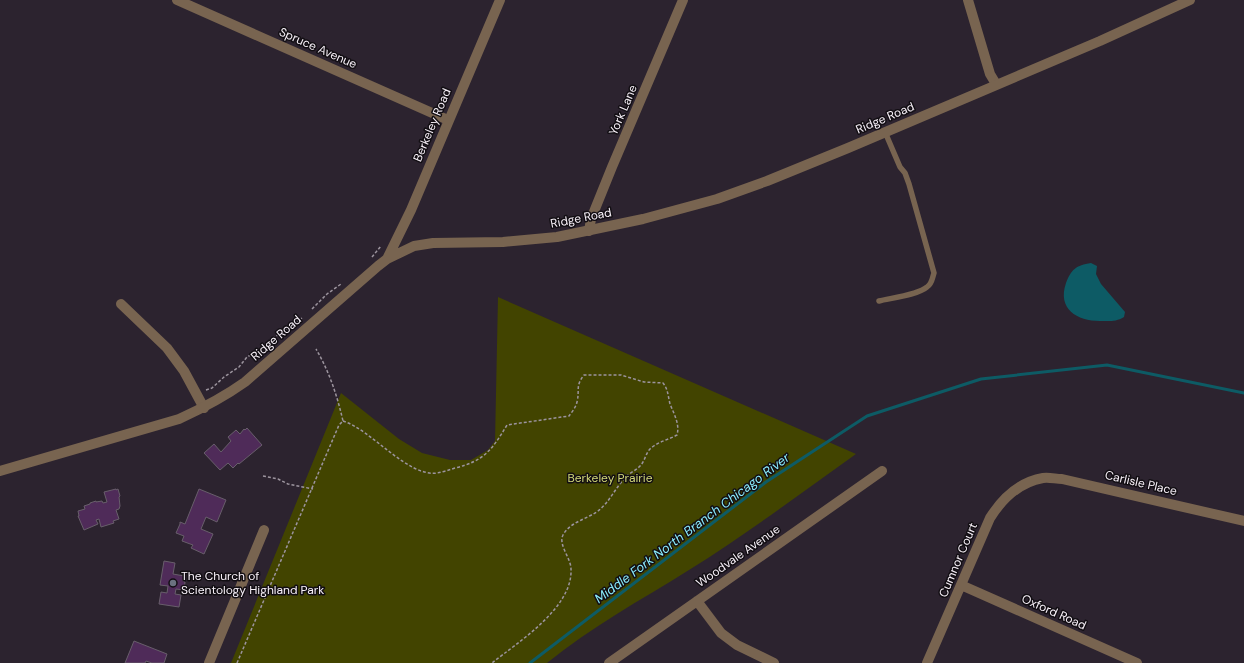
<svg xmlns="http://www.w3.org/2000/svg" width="1244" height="663" viewBox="0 0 1244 663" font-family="'DM Sans',sans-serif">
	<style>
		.green { fill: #424400 }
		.water { fill: #0d5b65 }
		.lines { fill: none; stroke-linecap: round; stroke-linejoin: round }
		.stream { stroke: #0d5b65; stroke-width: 3 }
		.building { fill: #4f2b59; stroke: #685e6b }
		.path { stroke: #9c949e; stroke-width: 1.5; stroke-dasharray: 3 2; stroke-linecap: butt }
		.service { stroke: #786450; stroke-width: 5.5 }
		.minor { stroke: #786450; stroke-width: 10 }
		.tertiary { stroke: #786450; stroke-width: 10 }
		.worship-dot { fill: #6b7280; stroke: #120e13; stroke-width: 1.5 }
		.labels { text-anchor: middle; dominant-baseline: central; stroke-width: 3; stroke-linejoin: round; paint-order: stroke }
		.street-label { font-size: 12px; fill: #f9f2fa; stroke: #120e13 }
		.park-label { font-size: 12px; fill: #d1d778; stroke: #120e13 }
		.poi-label { font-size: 12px; fill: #f9f2fa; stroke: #120e13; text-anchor: start }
		.water-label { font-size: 13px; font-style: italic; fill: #8bedfd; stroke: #120e13 }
	</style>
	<rect width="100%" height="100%" fill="#2c232f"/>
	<path class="green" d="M498 297 856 454C801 493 747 534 689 570 641 600 591 627 547 663H231L341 393 399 439 422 453 450 460H471L488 450 495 441Z"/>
	<path class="water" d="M1091 263 1097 266 1096 274 1101 284 1125 312 1124 317C1116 322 1109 321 1100 321 1077 321 1057 309 1066 283 1071 270 1076 265 1091 263Z"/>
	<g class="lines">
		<path class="stream" d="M530 663 766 482 867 416 981 379 1107 365 1244 393"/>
	</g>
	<path class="building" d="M247 428 262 445 239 464 238 463 233 468 228 463 220 470 204 453 214 444 221 452 231 441 228 437 236 430 240 434 244 429 245 430Z
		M116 489V490L118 489 120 496 119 497 120 506 119 509 116 510 119 519 113 521 114 523 101 527 99 519 96 520 98 524 84 530 78 516H79L78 511 85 509 84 506 90 504V503L96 501V502L102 501 103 503 107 502 104 492Z
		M199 489 226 500 217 522 206 517 201 529 213 534 204 554 191 548 193 545 182 541 184 536 176 533 180 524V522L185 524Z
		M164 561 175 563 173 574 184 576 183 581 185 582 184 590 176 589 175 594 181 595 179 607 159 604 161 592 167 593 168 586 160 585Z
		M134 641 167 654 164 663H152L146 661 145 663H125Z"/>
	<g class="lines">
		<path class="path" d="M372 257 381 246
			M312 309 327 294 341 284
			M206 390 212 388 224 377 239 367 247 357 260 350 269 341 302 318
			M343 421C372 430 407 477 437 473 443 472 449 470 455 468 484 461 492 450 507 425L569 416C572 412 576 407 577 402 580 390 575 386 584 375H621L644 382 663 383C668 389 668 396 670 404 674 414 680 424 677 435 668 440 657 442 650 449 646 453 645 460 641 465 637 470 631 472 627 476 616 486 610 502 598 511 587 519 570 522 563 535 558 545 571 558 571 569 573 608 518 642 492 663
			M263 476 278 479 288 484 313 489
			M237 663 339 425 343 421C337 395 329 371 316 349"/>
		<path class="service" d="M879 301C891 298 918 295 927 287 932 284 932 279 934 273L909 184 905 173 900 167 885 132"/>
		<path class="minor" d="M177 0 448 120
			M968 0 990 74 996 84
			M589 231 591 219 612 167 683 0
			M121 304 167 348 184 371 204 408
			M961 585 1137 663
			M697 601 721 633 737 645 774 663
			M209 663 264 530
			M609 663 882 471
			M927 663 990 518C1002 499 1020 482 1043 478 1049 477 1056 479 1062 479L1244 521"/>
		<path class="tertiary" d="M387 259 411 210 500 0
			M0 471 179 419C203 408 224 397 245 382L378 266 387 259 414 246 433 243 503 242 557 237 643 219 717 199 767 181 848 148 1100 41 1190 0"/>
	</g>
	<circle class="worship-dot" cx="173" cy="583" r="4"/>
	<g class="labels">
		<g class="street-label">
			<text transform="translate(318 48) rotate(24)">Spruce Avenue</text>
			<text transform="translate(623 110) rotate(-67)">York Lane</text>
			<text transform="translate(885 118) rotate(-23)">Ridge Road</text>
			<text transform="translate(432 125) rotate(-67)">Berkeley Road</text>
			<text transform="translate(581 218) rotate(-11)">Ridge Road</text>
			<text transform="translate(276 338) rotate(-41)">Ridge Road</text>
			<text transform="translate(1141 483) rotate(13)">Carlisle Place</text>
			<text transform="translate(738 556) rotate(-35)">Woodvale Avenue</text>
			<text transform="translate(958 560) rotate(-67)">Cumnor Court</text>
			<text transform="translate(1054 612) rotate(24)">Oxford Road</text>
		</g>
		<g class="park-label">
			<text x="610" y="478">Berkeley Prairie</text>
		</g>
		<g class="poi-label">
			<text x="181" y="576">The Church of<tspan x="181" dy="14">Scientology Highland Park</tspan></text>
		</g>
		<g class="water-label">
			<text transform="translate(692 528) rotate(-37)">Middle Fork North Branch Chicago River</text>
		</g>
	</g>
</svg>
